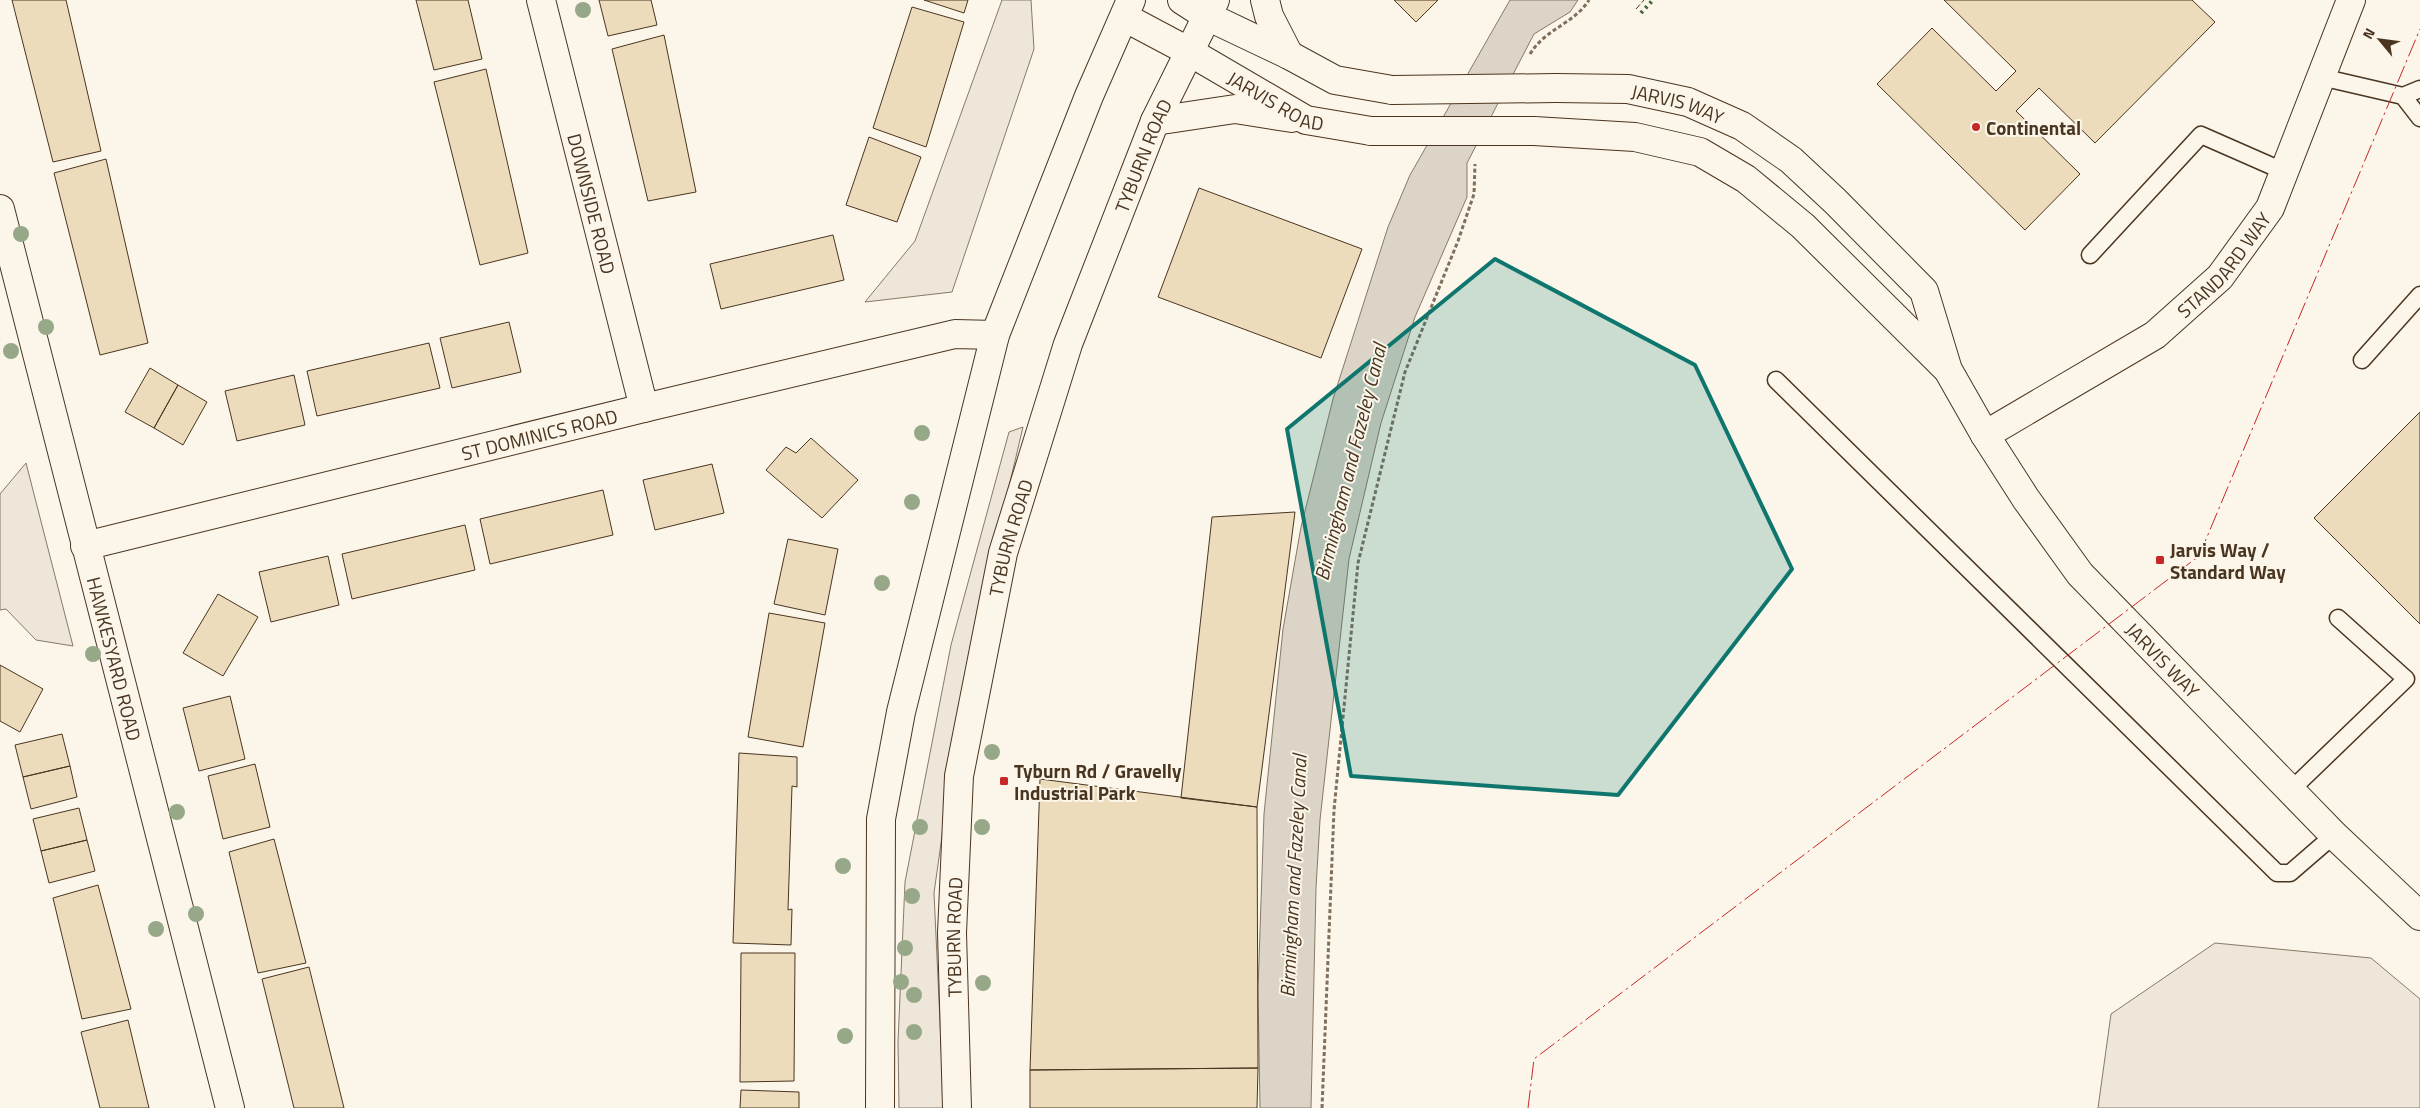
<svg xmlns="http://www.w3.org/2000/svg" width="2420" height="1108" viewBox="0 0 2420 1108" font-family="'Titillium Web',sans-serif">
	<style>
		.green { fill: #ede6d9; stroke: #887966 }
		.water { fill: #dcd4c6; stroke: #887966 }
		.building { fill: #ecdcbc; stroke: #4a3520 }
		.lines { fill: none; stroke-linecap: round; stroke-linejoin: round }
		.service-casing { stroke: #4a3520; stroke-width: 19 }
		.minor-casing { stroke: #4a3520; stroke-width: 30 }
		.trunk-casing { stroke: #4a3520; stroke-width: 30 }
		.path { stroke: #7f6f5c; stroke-width: 3; stroke-dasharray: 4 2.5; stroke-linecap: butt }
		.service { stroke: #fbf6e9; stroke-width: 16 }
		.minor { stroke: #fbf6e9; stroke-width: 28 }
		.trunk { stroke: #fbf6e9; stroke-width: 28 }
		.minor-bridge-casing { stroke: #4a3520; stroke-width: 30; stroke-linecap: butt }
		.minor-bridge { stroke: #fbf6e9; stroke-width: 28 }
		.hedge { stroke: #436837; stroke-width: 4; stroke-dasharray: 2.5 4; stroke-linecap: butt }
		.fence { stroke: #4a3520; stroke-width: 1; stroke-dasharray: 6 2.5; stroke-linecap: butt }
		.power { stroke: #c62828; stroke-width: 1; stroke-dasharray: 18 4 2.5 4; stroke-linecap: butt }
		.tree { fill: #96a887 }
		.marked { fill: #0f766e; fill-opacity: 0.2; stroke: #0f766e; stroke-width: 4; stroke-linejoin: round }
		.poi-dot { fill: #c62828; stroke: #fbf6e9; stroke-width: 2 }
		.labels { text-anchor: middle; dominant-baseline: central; stroke-width: 4; stroke-linejoin: round; paint-order: stroke }
		.street-label { font-size: 19px; fill: #4a3520; stroke: #fbf6e9 }
		.poi-label { font-size: 19px; font-weight: bold; fill: #4a3520; stroke: #fbf6e9; text-anchor: start }
		.water-label { font-size: 20px; font-style: italic; fill: #4a3520; stroke: #fbf6e9 }
	</style>
	<rect width="100%" height="100%" fill="#fbf6e9"/>
	<path class="green" d="M1002 0H1031L1034 49 952 292 865 302 915 241Z
		M1023 427 965 673 934 893 944 1108H899L898 1042 905 882 951 645 1009 432Z
		M26 463 73 646 36 640 6 609 0 610V494Z
		M2215 943 2371 958 2420 999V1108H2098L2111 1014Z"/>
	<path class="water" d="M1510 0H1578L1570 12 1534 34 1467 163V197L1415 317 1381 423 1349 559 1320 820 1316 888 1311 1108H1260L1258 990 1264 814 1283 629 1301 527 1333 399 1388 227 1410 175Z"/>
	<path class="building" d="M12 0H66L101 151 53 162Z
		M416 0H468L482 59 434 70Z
		M599 0H651L657 25 608 36Z
		M924 0H968L964 13Z
		M1394 0H1438L1416 22Z
		M1944 0H2192L2215 22 2095 143 2039 88 2016 111 2080 174 2025 230 1877 84 1932 28 1996 91 2016 71Z
		M912 7 964 22 926 147 873 128Z
		M664 35 696 192 648 201 612 49Z
		M486 69 528 253 480 265 434 82Z
		M869 137 921 157 897 222 846 205Z
		M106 159 148 343 100 355 54 173Z
		M1199 188 1362 249 1321 358 1158 297Z
		M833 235 844 280 721 309 710 264Z
		M509 322 521 372 452 388 440 338Z
		M429 343 440 388 317 416 307 371Z
		M150 368 178 385 154 428 125 412Z
		M294 375 305 425 237 441 225 391Z
		M178 385 207 402 183 445 154 428Z
		M2420 412V624L2314 518Z
		M811 438 858 480 822 518 766 470 786 447 796 453Z
		M712 464 724 513 655 530 643 480Z
		M603 490 613 535 490 564 480 519Z
		M1295 512 1257 807 1181 798 1212 517Z
		M465 525 475 570 352 599 342 554Z
		M788 539 838 549 825 615 774 604Z
		M328 556 339 605 271 622 259 572Z
		M218 594 258 617 223 676 183 653Z
		M769 613 825 623 803 747 748 737Z
		M0 665 43 689 20 732 0 721Z
		M230 696 245 759 199 771 183 708Z
		M62 734 70 766 23 777 15 745Z
		M739 753 797 757V787L792 786 788 910 792 909 791 945 733 943Z
		M255 764 270 827 223 839 208 776Z
		M70 766 77 797 31 809 23 777Z
		M1040 779 1257 807 1258 1068 1030 1070Z
		M79 808 87 840 41 851 33 819Z
		M274 839 306 963 258 973 229 852Z
		M87 840 95 871 49 883 41 851Z
		M98 885 131 1009 82 1019 53 898Z
		M741 953H795L794 1081 740 1082Z
		M309 967 344 1108H294L262 979Z
		M128 1020 149 1108H100L81 1032Z
		M1258 1068 1257 1108H1030V1070Z
		M741 1090 799 1092V1108H740Z"/>
	<g class="lines">
		<g class="service-casing">
			<path id="service" d="M2321 77 2403 96 2420 89
				M2403 96 2420 118
				M2090 255 2201 135 2283 171
				M2362 360 2420 295
				M1776 380 2277 873H2290L2334 835
				M2290 791 2406 679 2338 618"/>
		</g>
		<g class="minor-casing">
			<g id="minor">
				<path id="s1" d="M541 0 644 408"/>
				<path d="M1182 0 1207 16 1289 55 1335 80 1392 90"/>
				<path d="M1265 0 1269 16 1289 55"/>
				<path id="s2" d="M1124 17 1188 51 1306 120 1371 131"/>
				<path id="s3" d="M1556 88 1628 89 1688 102 1742 126 1791 160 1835 201 1924 291 1948 370 1985 435 2026 499 2080 574 2334 835 2420 916"/>
				<path d="M1155 121 1235 109 1292 118"/>
				<path d="M1534 131 1635 137 1700 152 1746 179 1803 226 1945 367"/>
				<path id="s4" d="M0 209 230 1108"/>
				<path id="s5" d="M1985 435 2155 335 2220 277 2270 208 2351 0"/>
				<path id="s6" d="M85 546 644 408 955 334 995 335"/>
			</g>
		</g>
		<g class="trunk-casing">
			<g id="trunk">
				<path d="M880 1108 881 819 901 712 995 335 1089 96 1131 0"/>
				<path id="s7" d="M957 1108 952 933 959 776 1003 553 1068 344 1155 121 1215 0"/>
			</g>
		</g>
		<path class="path" d="M1530 54C1546 28 1574 24 1589 0
			M1322 1108 1334 810 1358 563 1405 372 1458 241 1474 194 1475 164"/>
		<use href="#service" class="service"/>
		<use href="#minor" class="minor"/>
		<use href="#trunk" class="trunk"/>
		<g class="minor-bridge-casing">
			<path id="minor-bridge" d="M1392 90 1556 88
				M1371 131H1534"/>
		</g>
		<use href="#minor-bridge" class="minor-bridge"/>
		<path class="hedge" d="M1641 13 1653 0"/>
		<path class="fence" d="M1636 9 1644 0"/>
		<path class="power" d="M1528 1108 1534 1059 2199 556 2420 29"/>
	</g>
	<g class="tree">
		<circle cx="583" cy="10" r="8"/>
		<circle cx="21" cy="234" r="8"/>
		<circle cx="46" cy="327" r="8"/>
		<circle cx="11" cy="351" r="8"/>
		<circle cx="922" cy="433" r="8"/>
		<circle cx="912" cy="502" r="8"/>
		<circle cx="882" cy="583" r="8"/>
		<circle cx="93" cy="654" r="8"/>
		<circle cx="992" cy="752" r="8"/>
		<circle cx="177" cy="812" r="8"/>
		<circle cx="920" cy="827" r="8"/>
		<circle cx="982" cy="827" r="8"/>
		<circle cx="843" cy="866" r="8"/>
		<circle cx="912" cy="896" r="8"/>
		<circle cx="196" cy="914" r="8"/>
		<circle cx="156" cy="929" r="8"/>
		<circle cx="905" cy="948" r="8"/>
		<circle cx="901" cy="982" r="8"/>
		<circle cx="983" cy="983" r="8"/>
		<circle cx="914" cy="995" r="8"/>
		<circle cx="914" cy="1032" r="8"/>
		<circle cx="845" cy="1036" r="8"/>
	</g>
	<path class="marked" d="M1495 259 1695 365 1792 569 1618 795 1351 776 1287 429Z"/>
	<g class="poi-dot">
		<circle cx="1976" cy="127" r="5"/>
		<rect x="2155" y="555" width="10" height="10" rx="2.5"/>
		<rect x="999" y="776" width="10" height="10" rx="2.5"/>
	</g>
	<g class="labels">
		<g class="street-label">
			<text stroke="none"><textPath href="#s2" startOffset="174">JARVIS ROAD</textPath></text>
			<text stroke="none"><textPath href="#s3" startOffset="124">JARVIS WAY</textPath></text>
			<text stroke="none"><textPath href="#s7" startOffset="981">TYBURN ROAD</textPath></text>
			<text stroke="none"><textPath href="#s1" startOffset="210">DOWNSIDE ROAD</textPath></text>
			<text stroke="none"><textPath href="#s5" startOffset="296">STANDARD WAY</textPath></text>
			<text stroke="none"><textPath href="#s6" startOffset="468">ST DOMINICS ROAD</textPath></text>
			<text stroke="none"><textPath href="#s7" startOffset="576">TYBURN ROAD</textPath></text>
			<text stroke="none"><textPath href="#s4" startOffset="464">HAWKESYARD ROAD</textPath></text>
			<text stroke="none"><textPath href="#s3" startOffset="884">JARVIS WAY</textPath></text>
			<text stroke="none"><textPath href="#s7" startOffset="171">TYBURN ROAD</textPath></text>
		</g>
		<g class="poi-label">
			<text x="1986" y="127">Continental</text>
			<text x="2170" y="549">Jarvis Way /<tspan x="2170" dy="22">Standard Way</tspan></text>
			<text x="1014" y="770">Tyburn Rd / Gravelly<tspan x="1014" dy="22">Industrial Park</tspan></text>
		</g>
		<g class="water-label">
			<text transform="translate(1350 462) rotate(-76)">Birmingham and Fazeley Canal</text>
			<text transform="translate(1293 876) rotate(-87)">Birmingham and Fazeley Canal</text>
		</g>
	</g>
	<g transform="translate(2380 40) rotate(299)" stroke="#fbf6e9" stroke-width="4" paint-order="stroke">
	<path d="M0-4L9 19L0 12L-9 19Z" fill="#4a3520"/>
	<text y="-8" font-size="14" font-weight="bold" text-anchor="middle" fill="#4a3520">N</text>
	</g>
</svg>
